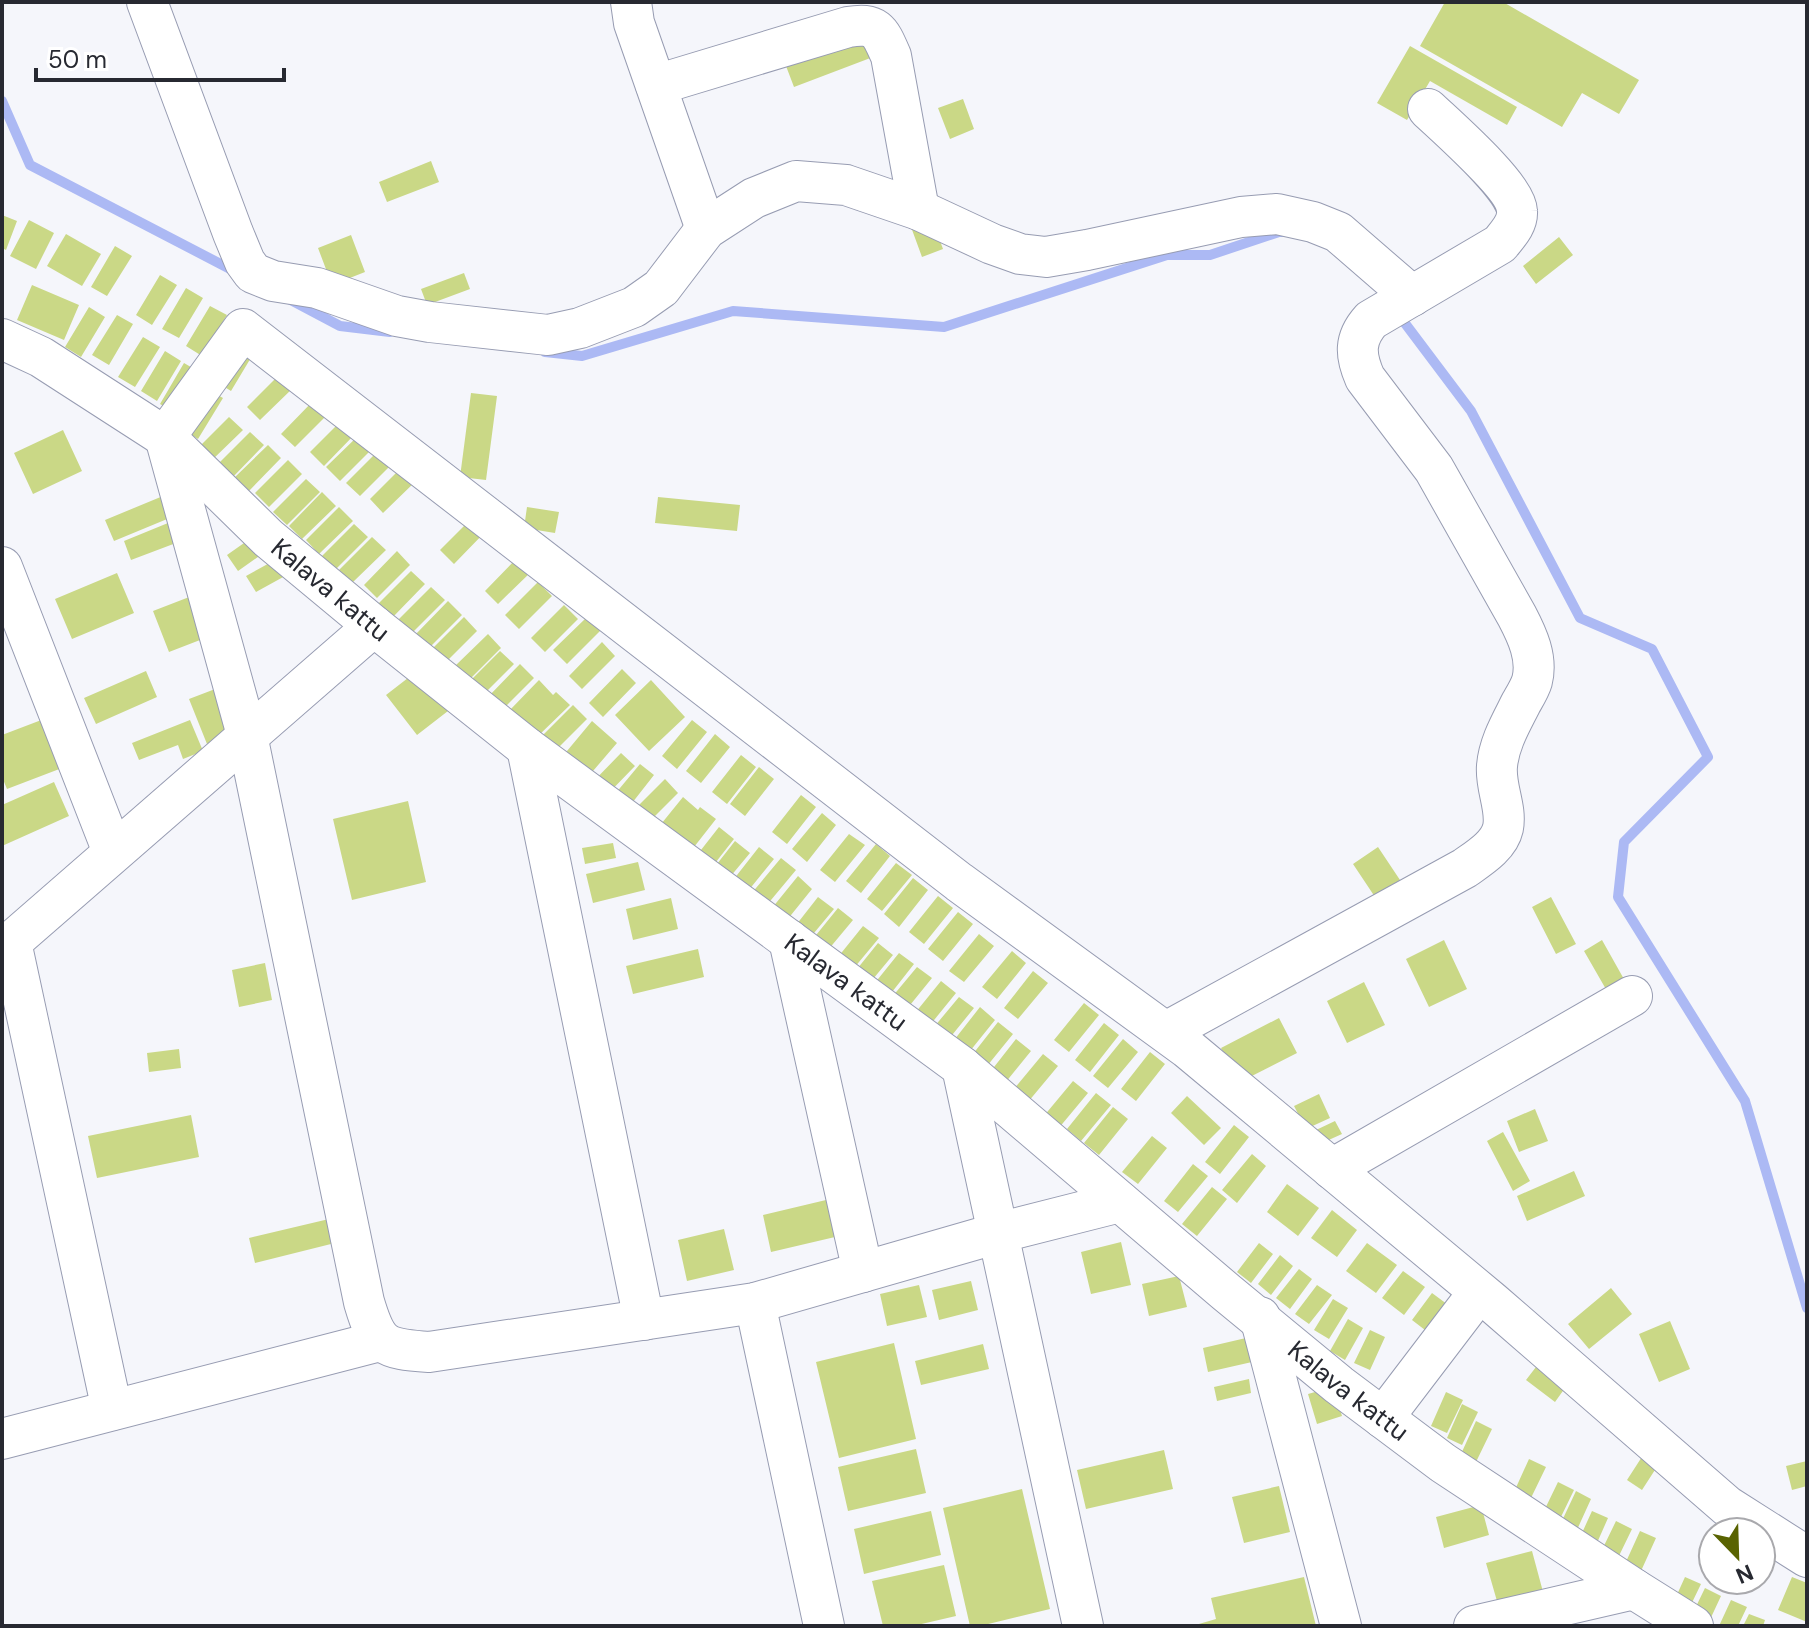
<svg xmlns="http://www.w3.org/2000/svg" width="1809" height="1628" viewBox="0 0 1809 1628" font-family="'DM Sans',sans-serif">
	<style>
		.lines { fill: none; stroke-linecap: round; stroke-linejoin: round }
		.stream { stroke: #acb9f4; stroke-width: 10 }
		.building { fill: #cad886 }
		.minor-casing { stroke: #979cb2; stroke-width: 42 }
		.minor { stroke: #fff; stroke-width: 40 }
		.labels { text-anchor: middle; dominant-baseline: central; stroke-width: 7; stroke-linejoin: round; paint-order: stroke }
		.street-label { font-size: 26px; fill: #272931; stroke: #fff }
	</style>
	<rect width="100%" height="100%" fill="#f5f6fb"/>
	<g class="lines">
		<path class="stream" d="M2 101 30 165 236 272
			M289 299 340 326 390 332
			M1398 314 1471 411 1580 618 1652 649 1708 757 1624 842 1618 897 1745 1101 1807 1308
			M545 352 582 356 733 311 944 327 1167 255H1210L1279 232H1282"/>
	</g>
	<path class="building" d="M1445 2H1503L1639 80 1619 114 1582 93 1562 127 1420 46Z
		M865 36 873 57 794 87 786 66Z
		M1410 46 1517 107 1507 125 1430 81 1407 120 1377 103Z
		M963 99 974 129 950 139 938 108Z
		M431 161 439 182 387 202 379 182Z
		M2 215 17 221 6 250 2 248Z
		M932 219 943 249 922 257 911 227Z
		M29 220 54 233 36 269 10 256Z
		M66 234 101 254 82 286 47 266Z
		M351 235 365 272 332 285 318 248Z
		M1559 237 1573 255 1536 284 1523 266Z
		M115 246 132 256 107 296 91 287Z
		M464 273 470 289 427 305 421 289Z
		M160 275 177 285 152 325 136 315Z
		M32 285 79 305 64 340 17 320Z
		M186 288 203 298 179 338 162 329Z
		M210 306 227 315 202 356 186 346Z
		M89 307 105 317 81 357 65 347Z
		M117 315 133 324 109 365 92 355Z
		M143 337 160 347 135 387 118 377Z
		M165 351 181 361 157 401 141 391Z
		M255 351 231 391 215 381Z
		M184 363 201 373 176 413 160 404Z
		M280 374 294 387 260 420 247 407Z
		M207 389 223 398 198 439 182 429Z
		M471 393 497 396 486 480 460 477Z
		M314 400 328 414 295 447 281 434Z
		M229 417 243 430 209 463 196 450Z
		M343 419 357 432 324 466 310 452Z
		M63 430 82 471 33 494 14 453Z
		M250 432 264 445 231 479 217 465Z
		M360 434 373 448 340 481 326 467Z
		M268 445 281 458 248 492 234 478Z
		M379 450 393 463 360 496 346 483Z
		M288 460 302 474 269 507 255 493Z
		M403 466 417 480 383 513 370 499Z
		M306 479 320 492 287 525 273 512Z
		M322 492 336 506 302 539 289 526Z
		M163 496 172 517 114 541 105 520Z
		M658 497 740 505 737 531 655 523Z
		M339 507 353 521 319 554 306 540Z
		M527 507 559 512 555 533 524 528Z
		M473 517 487 530 454 564 440 550Z
		M168 523 176 543 131 560 124 541Z
		M354 524 368 537 334 571 321 557Z
		M254 536 265 552 238 571 227 555Z
		M372 537 386 550 352 583 339 570Z
		M397 551 410 565 377 598 364 585Z
		M518 557 532 571 498 604 485 591Z
		M275 560 285 576 256 592 246 576Z
		M411 571 425 584 392 618 378 604Z
		M117 573 134 613 72 639 55 599Z
		M538 582 552 596 519 629 505 615Z
		M431 587 445 600 411 634 398 620Z
		M197 594 213 635 169 652 153 611Z
		M448 601 462 615 429 648 415 635Z
		M564 605 578 619 545 652 531 638Z
		M464 617 477 631 444 664 431 650Z
		M587 617 600 631 567 664 553 650Z
		M488 634 501 648 468 681 454 667Z
		M602 642 615 656 582 689 569 676Z
		M500 651 514 664 481 697 467 684Z
		M520 664 534 678 501 711 487 698Z
		M622 669 636 683 603 717 589 703Z
		M146 671 157 697 96 724 84 698Z
		M417 671 448 711 417 735 386 695Z
		M539 680 553 695 556 692 570 705 536 738 506 714Z
		M651 680 685 717 649 751 615 715Z
		M223 686 240 731 207 744 189 699Z
		M573 705 587 719 554 752 540 738Z
		M44 719 62 768 7 789 2 777V735Z
		M190 720 203 751 183 759 178 745 139 760 132 743Z
		M692 720 707 732 677 769 662 756Z
		M592 721 617 743 587 778 562 757Z
		M715 734 730 747 701 783 686 771Z
		M621 753 635 766 602 800 588 787Z
		M741 755 756 767 727 804 712 792Z
		M640 764 654 775 625 812 610 800Z
		M759 767 774 779 745 816 730 804Z
		M665 779 678 793 645 826 632 812Z
		M54 782 69 816 2 846V805Z
		M801 795 816 807 787 844 772 832Z
		M683 797 698 810 700 807 716 819 687 856 653 834Z
		M408 801 426 882 352 900 333 819Z
		M822 813 836 825 807 862 792 849Z
		M719 827 734 839 705 876 690 864Z
		M849 834 865 845 835 882 820 870Z
		M735 841 750 853 720 889 706 878Z
		M613 843 616 858 585 864 582 848Z
		M876 844 890 856 861 893 846 881Z
		M759 847 774 859 744 896 730 884Z
		M1378 847 1400 880 1375 897 1353 864Z
		M781 858 796 870 766 906 751 894Z
		M638 862 645 890 593 903 586 874Z
		M896 863 912 875 882 911 867 899Z
		M798 876 812 889 783 925 768 913Z
		M913 878 928 890 899 927 884 914Z
		M938 896 953 908 924 944 909 932Z
		M818 897 834 909 804 945 789 934Z
		M1551 897 1576 944 1556 954 1532 907Z
		M671 898 678 929 633 940 626 909Z
		M838 908 853 920 823 956 808 945Z
		M958 912 973 924 943 961 928 949Z
		M863 926 879 938 849 974 834 962Z
		M979 934 994 946 964 982 949 971Z
		M1444 940 1467 989 1429 1007 1406 959Z
		M1602 940 1625 981 1607 991 1584 951Z
		M878 943 893 955 863 991 849 979Z
		M698 949 704 977 633 994 626 966Z
		M1012 951 1026 963 997 999 982 987Z
		M899 953 914 964 885 1001 870 989Z
		M265 963 272 1000 239 1007 232 970Z
		M917 967 932 978 902 1015 887 1003Z
		M1033 971 1048 983 1018 1019 1004 1008Z
		M941 981 956 993 926 1030 911 1018Z
		M1364 982 1385 1025 1347 1043 1327 1001Z
		M959 997 974 1008 944 1045 929 1033Z
		M1084 1003 1099 1015 1069 1052 1054 1040Z
		M980 1007 995 1020 966 1056 951 1044Z
		M1279 1018 1297 1053 1240 1082 1221 1048Z
		M998 1022 1013 1034 983 1071 969 1059Z
		M1104 1023 1119 1035 1090 1072 1075 1060Z
		M1016 1039 1031 1051 1001 1088 987 1076Z
		M1123 1039 1138 1052 1108 1088 1093 1076Z
		M179 1049 181 1068 149 1072 147 1053Z
		M1150 1052 1165 1064 1136 1101 1121 1089Z
		M1043 1054 1058 1066 1028 1102 1013 1090Z
		M1073 1081 1088 1093 1058 1129 1043 1117Z
		M1096 1093 1111 1105 1081 1141 1067 1129Z
		M1319 1094 1330 1118 1306 1129 1294 1106Z
		M1187 1096 1221 1128 1204 1145 1171 1113Z
		M1113 1107 1128 1119 1099 1155 1084 1143Z
		M1535 1109 1548 1141 1519 1152 1507 1121Z
		M191 1115 199 1157 97 1178 88 1136Z
		M1335 1121 1342 1134 1322 1143 1316 1130Z
		M1234 1125 1249 1137 1220 1174 1205 1162Z
		M1503 1132 1530 1181 1513 1191 1487 1141Z
		M1152 1136 1167 1148 1138 1184 1122 1172Z
		M1252 1154 1266 1166 1237 1203 1222 1190Z
		M1193 1164 1208 1176 1178 1212 1164 1201Z
		M1574 1171 1585 1196 1527 1221 1517 1196Z
		M1287 1184 1319 1208 1298 1236 1267 1212Z
		M1212 1187 1227 1199 1197 1236 1182 1224Z
		M826 1200 835 1237 771 1252 763 1215Z
		M1332 1210 1357 1230 1337 1257 1311 1238Z
		M329 1219 335 1243 255 1263 249 1238Z
		M724 1229 734 1270 687 1281 678 1240Z
		M1121 1242 1131 1285 1091 1294 1081 1252Z
		M1259 1243 1273 1254 1251 1283 1237 1272Z
		M1367 1243 1397 1265 1376 1293 1346 1271Z
		M1280 1255 1293 1266 1271 1295 1258 1284Z
		M1299 1269 1312 1279 1290 1309 1276 1298Z
		M1403 1271 1425 1287 1404 1315 1382 1298Z
		M1179 1276 1187 1307 1149 1316 1142 1284Z
		M971 1281 978 1310 939 1320 932 1290Z
		M919 1285 927 1317 887 1326 880 1294Z
		M1317 1285 1332 1295 1309 1324 1295 1314Z
		M1611 1288 1632 1314 1589 1349 1568 1324Z
		M1432 1293 1459 1313 1438 1340 1412 1320Z
		M1333 1299 1348 1308 1329 1339 1314 1330Z
		M1348 1319 1363 1328 1345 1360 1330 1351Z
		M1670 1321 1690 1369 1659 1382 1639 1334Z
		M1370 1330 1385 1337 1370 1370 1354 1363Z
		M1246 1338 1252 1362 1208 1372 1203 1348Z
		M894 1343 916 1439 839 1458 816 1362Z
		M983 1344 989 1369 921 1385 915 1361Z
		M1536 1367 1565 1388 1555 1402 1526 1380Z
		M1249 1379 1251 1393 1217 1401 1214 1387Z
		M1333 1387 1342 1416 1317 1424 1308 1394Z
		M1446 1392 1463 1400 1447 1433 1431 1426Z
		M1462 1404 1478 1412 1462 1445 1447 1438Z
		M1476 1421 1492 1429 1476 1462 1461 1454Z
		M916 1449 926 1493 848 1511 838 1467Z
		M1647 1449 1662 1459 1642 1490 1627 1480Z
		M1164 1450 1173 1489 1086 1509 1077 1470Z
		M1529 1459 1546 1467 1530 1500 1514 1492Z
		M1807 1461V1486L1792 1490 1786 1466Z
		M1558 1482 1574 1490 1558 1523 1542 1515Z
		M1279 1486 1290 1532 1244 1543 1232 1497Z
		M1022 1489 1050 1609 980 1626H970L943 1508Z
		M1576 1491 1591 1499 1576 1532 1560 1525Z
		M1481 1505 1489 1535 1444 1548 1436 1517Z
		M931 1511 941 1555 864 1574 854 1529Z
		M1592 1511 1608 1518 1593 1552 1577 1544Z
		M1616 1521 1632 1529 1616 1562 1600 1554Z
		M1640 1531 1656 1538 1641 1571 1625 1564Z
		M1532 1551 1546 1603 1501 1615 1486 1563Z
		M944 1565 956 1616 913 1626H883L872 1581Z
		M1304 1577 1316 1626H1192L1216 1619 1211 1598Z
		M1685 1577 1701 1584 1685 1617 1670 1610Z
		M1792 1577 1807 1583V1622L1778 1610Z
		M1705 1588 1721 1596 1707 1626 1689 1621Z
		M1731 1600 1747 1607 1738 1626H1719Z
		M1749 1614 1765 1620 1763 1626H1743Z"/>
	<g class="lines">
		<g class="minor-casing">
			<g id="minor">
				<path d="M147 2 233 233 245 262 253 273 273 281 317 288 397 316 430 322 548 335 580 328 634 307 661 288 706 229 754 198 796 181 846 185 919 210 992 244 1020 254 1046 257 1087 250 1241 217 1277 214 1313 222 1338 232 1412 296"/>
				<path d="M631 2 634 23 706 229"/>
				<path d="M656 85 848 27C877 22 880 31 891 56L919 210"/>
				<path id="s1" d="M2 339 41 357 165 437 268 538 374 626 527 748 962 1067 1226 1292 1339 1385 1443 1463 1634 1589 1693 1626"/>
				<path d="M2 567 113 852"/>
				<path d="M527 748 644 1320"/>
				<path d="M789 940 863 1272"/>
				<path d="M11 942 112 1410"/>
				<path d="M2 950 374 626"/>
				<path d="M1166 1032 1465 868C1479 858 1499 846 1503 828 1507 808 1495 787 1497 766 1499 743 1511 723 1521 703 1525 696 1530 688 1532 681 1538 658 1527 635 1517 616L1434 469 1365 378C1355 355 1354 339 1371 320L1500 244C1508 234 1518 224 1517 211 1516 187 1448 128 1428 109"/>
				<path d="M962 1067 1083 1626"/>
				<path d="M1332 1169 1632 996"/>
				<path d="M1120 1202 998 1233 755 1303 429 1352C383 1349 377 1346 364 1302L247 735 165 437 243 329 959 882 1187 1048 1492 1302 1727 1506 1807 1557"/>
				<path d="M755 1303 824 1626"/>
				<path d="M1260 1317 1341 1626"/>
				<path d="M1383 1418 1479 1292"/>
				<path d="M2 1439 380 1341"/>
				<path d="M1474 1626 1634 1589"/>
			</g>
		</g>
		<use href="#minor" class="minor"/>
	</g>
	<g class="labels">
		<g class="street-label">
			<text stroke="none"><textPath href="#s1" startOffset="416">Kalava kattu</textPath></text>
			<text stroke="none"><textPath href="#s1" startOffset="1064">Kalava kattu</textPath></text>
			<text stroke="none"><textPath href="#s1" startOffset="1712">Kalava kattu</textPath></text>
		</g>
	</g>
	<rect width="1809" height="1628" fill="none" stroke="#272931" stroke-width="8"/>
	<g transform="translate(1737 1556) rotate(157)"><circle r="38" fill="#ffffff" stroke="#a9a9ad" stroke-width="2"/>
	<path d="M0-6L14 30L0 20L-14 30Z" fill="#596301"/>
	<text y="-12" font-size="22" font-weight="bold" text-anchor="middle" fill="#272931">N</text>
	</g>
	<path d="M36 68v12h248v-12" fill="none" stroke="#272931" stroke-width="4"/>
	<text x="48" y="68" font-size="24" fill="#272931" stroke="#ffffff" stroke-width="6" paint-order="stroke">50 m</text>
</svg>
